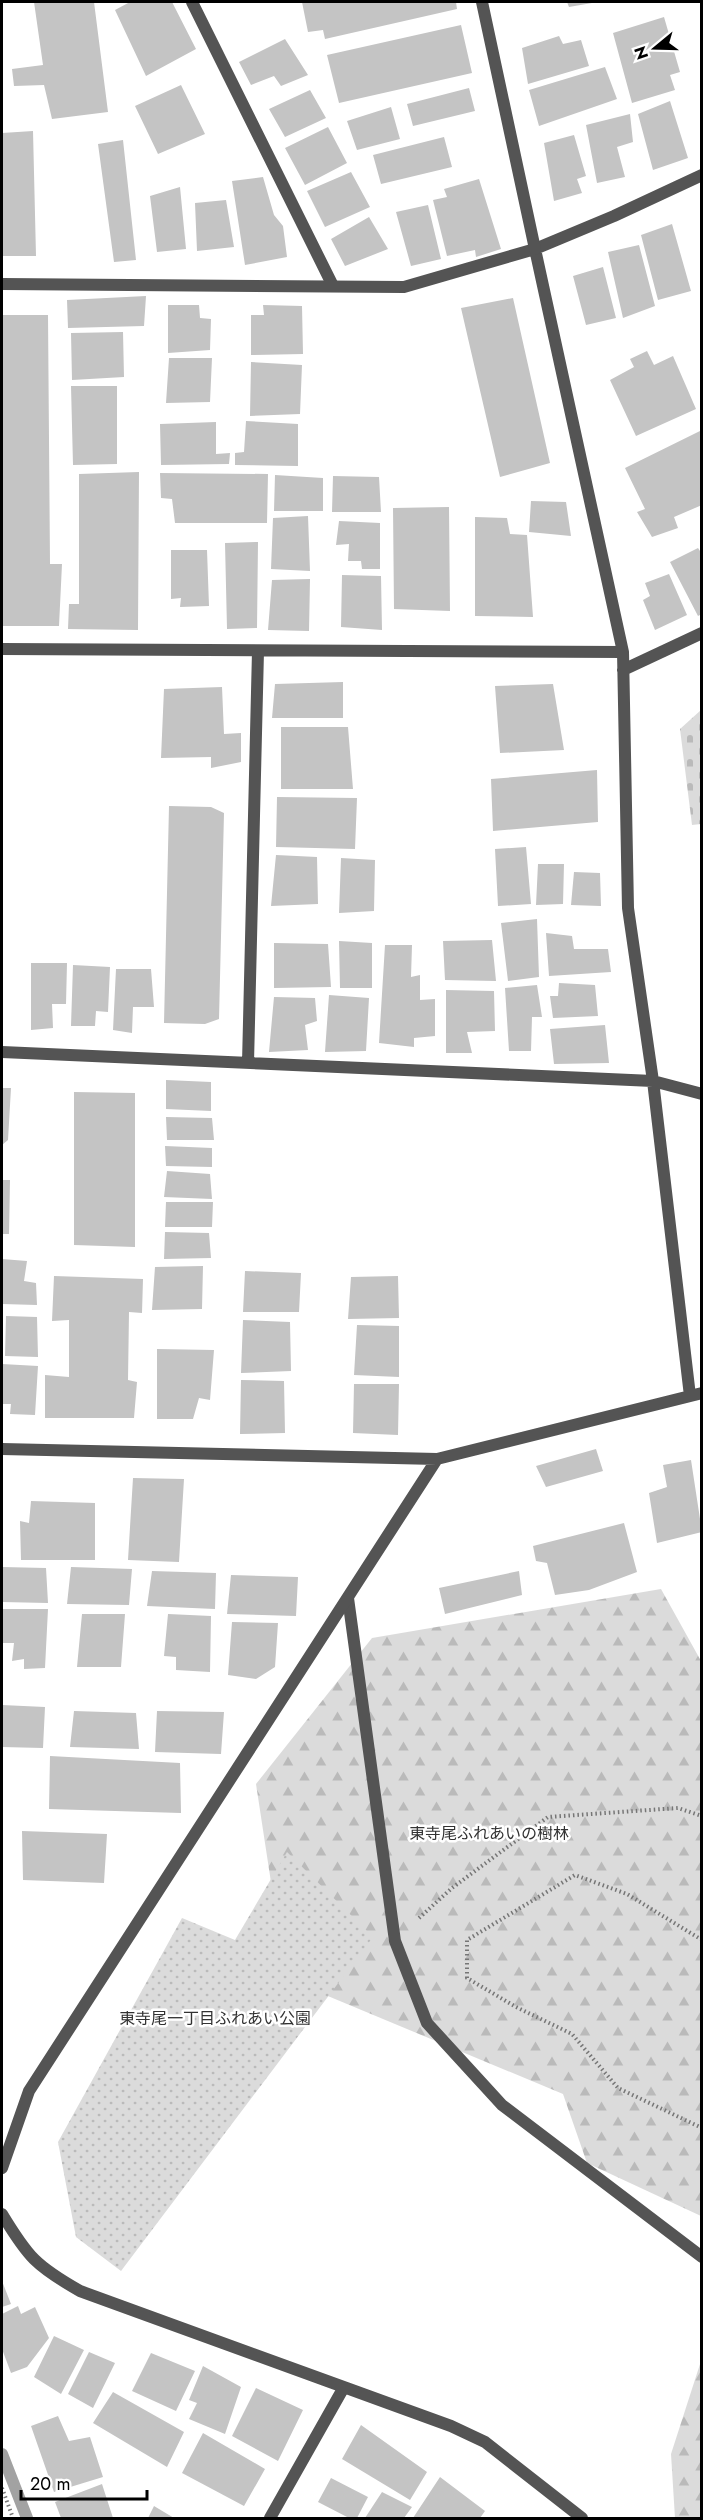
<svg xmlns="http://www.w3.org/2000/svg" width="703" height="2520" viewBox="0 0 703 2520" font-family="Jost,'Noto Sans JP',sans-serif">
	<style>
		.forest { fill: url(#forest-firs) }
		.cemetery { fill: url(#cemetery-stones) }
		.park { fill: url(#park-dots) }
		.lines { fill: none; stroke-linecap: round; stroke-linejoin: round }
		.stream { stroke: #a2a2a2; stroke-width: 12 }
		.building { fill: #c4c4c4 }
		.path { stroke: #767676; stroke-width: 4; stroke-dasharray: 1.5 3; stroke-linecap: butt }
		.service { stroke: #545454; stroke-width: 12 }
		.minor { stroke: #545454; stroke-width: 12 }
		.tertiary { stroke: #545454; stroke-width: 12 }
		.labels { text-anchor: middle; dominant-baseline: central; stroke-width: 5; stroke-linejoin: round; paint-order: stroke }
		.park-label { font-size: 16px; fill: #323232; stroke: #fff }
	</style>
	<defs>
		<pattern id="forest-firs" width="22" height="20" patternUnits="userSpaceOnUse" patternTransform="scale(1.5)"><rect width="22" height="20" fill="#dbdbdb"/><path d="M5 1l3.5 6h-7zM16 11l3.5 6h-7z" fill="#bababa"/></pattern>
		<pattern id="cemetery-stones" width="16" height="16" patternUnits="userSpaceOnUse" patternTransform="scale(1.5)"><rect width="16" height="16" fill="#dbdbdb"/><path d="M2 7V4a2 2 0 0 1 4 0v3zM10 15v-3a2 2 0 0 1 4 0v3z" fill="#bababa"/></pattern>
		<pattern id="park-dots" width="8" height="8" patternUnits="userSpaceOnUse" patternTransform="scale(1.5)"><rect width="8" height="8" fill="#dbdbdb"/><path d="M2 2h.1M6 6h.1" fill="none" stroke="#bababa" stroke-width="1.8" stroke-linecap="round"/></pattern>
	</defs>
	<rect width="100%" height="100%" fill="#fff"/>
	<path class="forest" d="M661 1589 701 1661V2216L587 2163 563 2094 299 1984 274 1902 256 1784 372 1638Z
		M701 2361V2518H675L671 2454Z"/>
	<path class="cemetery" d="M701 710V824L692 825 680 729Z"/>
	<path class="park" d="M287 1852 373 1937 121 2271 76 2237 58 2142 182 1918 235 1940Z"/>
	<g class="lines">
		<path class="stream" d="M2 2454 27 2518"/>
	</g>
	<path class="building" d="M34 2H94L108 112 52 119 44 85 14 86 12 69 43 65Z
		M130 2H172L196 49 146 76 115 10Z
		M302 2H456L457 9 325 39 323 30 308 32Z
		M567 2H592V3L569 7Z
		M664 17 680 72 670 75 675 90 632 103 613 33Z
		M461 25 472 73 339 103 327 55Z
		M559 36 563 44 581 40 589 66 528 84 522 48Z
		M285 39 308 75 281 86 274 76 251 85 239 62Z
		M605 67 617 99 539 126 529 90Z
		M181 85 205 134 158 154 135 106Z
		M469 88 475 111 413 126 407 104Z
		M310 90 326 118 285 137 269 109Z
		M670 101 688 158 653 170 638 114Z
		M391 107 400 139 357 150 347 121Z
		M630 114 633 142 617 147 625 177 597 183 586 125Z
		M328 127 347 163 305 185 285 148Z
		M33 131 36 256H2V133Z
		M574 135 586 176 577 179 582 193 554 201 544 143Z
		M444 137 452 167 381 184 373 155Z
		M123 140 136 260 114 262 98 144Z
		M351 172 370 207 325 227 307 191Z
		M263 177 274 215 283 226 287 257 245 265 232 181Z
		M479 179 501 249 476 257 475 250 447 256 433 200 447 197 444 189Z
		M180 187 186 249 157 252 150 196Z
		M226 200 234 247 197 251 195 203Z
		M428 205 441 259 411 266 396 212Z
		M369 217 388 249 345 266 331 239Z
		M672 224 691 291 658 300 641 235Z
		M639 245 655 306 623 318 608 252Z
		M603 267 616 318 586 325 573 276Z
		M146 296 144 326 68 328 67 300Z
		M513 298 550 463 500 477 461 308Z
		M168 305H199L200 318 211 319 210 350 168 353Z
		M263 305 302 306 303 354 251 355V315H264Z
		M2 315H48L50 564H62L59 626H2Z
		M123 332 124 377 72 380 71 333Z
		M647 351 654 365 673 356 696 409 636 436 610 380 634 367 630 359Z
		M169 358H212L210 402 166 403Z
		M251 362 302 365 300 414 250 416Z
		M71 386H117V464L73 465Z
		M246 421 298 424V466L235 465V453L244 452Z
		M216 422V454L230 453 229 464 161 465 160 424Z
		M702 430V505L674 517 678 528 652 537 637 512 645 509 625 468Z
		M139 472 138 630 68 629 69 604H79V474Z
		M160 473 268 474 267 523H175L172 499 161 498Z
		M275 475 323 478V511H274Z
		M333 476 379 477 381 512H332Z
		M531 501 566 502 571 536 529 532Z
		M449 507 450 611 394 609 393 508Z
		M308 516 310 571 271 569 273 518Z
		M475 517 507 518 510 534 527 535 533 617 475 616Z
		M339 521 380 523V569H362L361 561H348L349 544 336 545Z
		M258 542 257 628 227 629 225 543Z
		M698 548 702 554V614L698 616 670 562Z
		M171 550H207L209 606 180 607 181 598 171 599Z
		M669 574 687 615 655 630 643 600 650 596 645 583Z
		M342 575 381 576 382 630 341 627Z
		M310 579 309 631 268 630 272 580Z
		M343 682V718H272L275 684Z
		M553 684 564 750 500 753 495 686Z
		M222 687 224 734 241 733V762L211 768V757L161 758 164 689Z
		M281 727H348L353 789H281Z
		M597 770 598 822 493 831 491 779Z
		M277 797 357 798 355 849 276 847Z
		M169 806 211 807 224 813 219 1019 205 1024 164 1023Z
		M526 847 531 904 498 906 495 849Z
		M276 855 317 857 318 904 271 906Z
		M341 858 375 860 374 911 339 913Z
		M538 864H564L563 904 536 905Z
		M574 872 600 873 601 906 571 905Z
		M537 919 539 977 508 981 501 923Z
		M546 933 572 936 574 949H608L611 972 549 976Z
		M492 940 496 981 445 980 443 941Z
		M339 941 372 943V988H340Z
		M274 943 328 944 331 987 274 988Z
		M385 945H412L411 977 420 975V1000L435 999V1036L414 1038V1047L379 1043Z
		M31 963H67L66 1004H52L53 1028 31 1030Z
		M73 965 110 967 108 1012 96 1011 95 1026H71Z
		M116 969H151L154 1007H133L132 1033 113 1030Z
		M559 983 595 985 598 1016 553 1018 550 996H558Z
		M537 985 542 1017H532L531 1051H509L505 988Z
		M446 990 494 991 495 1031 467 1032 472 1053H446Z
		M329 995 369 998 366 1051 325 1052Z
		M274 997 315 998 317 1021 305 1025 308 1050 269 1052Z
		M605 1025 609 1063 554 1064 550 1029Z
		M166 1080 211 1082V1111L166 1109Z
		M2 1088H11L8 1140 2 1145Z
		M74 1092 135 1093V1247L74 1245Z
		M166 1117 212 1118 214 1140H167Z
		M165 1146 212 1148V1167L166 1166Z
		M167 1171 210 1174 212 1199 164 1197Z
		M2 1180H10L9 1234H2Z
		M166 1202H213L212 1227H165Z
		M165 1232 209 1233 211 1258 164 1259Z
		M2 1259 27 1261 24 1281 36 1283 37 1305 2 1304Z
		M203 1266 202 1309 152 1310 155 1267Z
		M245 1271 301 1273 299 1312H243Z
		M54 1276 143 1279 142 1313 129 1312 128 1380 137 1382 134 1418H45V1375L69 1377V1320L52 1321Z
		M398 1276 399 1318 348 1319 351 1277Z
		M6 1316 37 1317 38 1357 5 1356Z
		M243 1320 290 1322 291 1371 241 1373Z
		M357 1325 399 1326V1377L354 1375Z
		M157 1349 214 1350 210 1400 199 1398 193 1419H157Z
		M2 1364 38 1366 35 1415 10 1414 11 1404H2Z
		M241 1380 284 1381 285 1433 240 1434Z
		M354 1384H399L398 1435 353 1433Z
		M596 1449 603 1471 546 1487 536 1466Z
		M691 1460 702 1532 657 1543 649 1493 667 1487 663 1465Z
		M133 1478 184 1479 179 1562 128 1560Z
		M31 1501 95 1503V1560H21L20 1521 29 1523Z
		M624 1523 637 1572 589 1590 555 1595 547 1563 536 1561 533 1546Z
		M2 1567 46 1568 48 1603 2 1602Z
		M71 1567 132 1569 129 1605 67 1604Z
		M152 1571 216 1573 215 1609 147 1606Z
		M519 1571 522 1595 445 1614 439 1588Z
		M231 1575 298 1577 296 1616 227 1614Z
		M2 1609H48L45 1668 24 1669V1659L12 1661 14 1643H2Z
		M82 1614H125L121 1667H77Z
		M168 1614 211 1616 210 1672 176 1670V1657L164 1656Z
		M232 1622 278 1623 275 1667 256 1679 228 1675Z
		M2 1705 45 1707 43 1748 2 1747Z
		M74 1711 136 1713 139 1749 70 1747Z
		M157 1711 224 1712 221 1754 155 1752Z
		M50 1756 180 1763 181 1813 49 1809Z
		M22 1831 107 1834 104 1883 23 1880Z
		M2 2281 11 2304 2 2307Z
		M18 2306 21 2314 35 2307 49 2338 27 2367 11 2373 2 2349V2314Z
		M54 2336 84 2350 61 2394 34 2377Z
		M89 2352 115 2363 93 2408 68 2394Z
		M151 2353 195 2371 176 2411 132 2391Z
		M203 2366 241 2387 225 2434 189 2419 197 2403 189 2400Z
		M256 2388 303 2410 278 2461 232 2436Z
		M113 2392 184 2432 167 2467 93 2423Z
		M58 2416 69 2441 90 2437 103 2477 54 2492 31 2426Z
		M361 2425 427 2472 410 2500 342 2459Z
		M203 2433 265 2469 244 2506 182 2473Z
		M440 2477 485 2511 480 2518H413Z
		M331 2478 368 2497 357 2518H349L318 2502Z
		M102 2484 113 2518H61L55 2502Z
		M382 2492 412 2507 404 2518H365Z
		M154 2506 174 2518H148Z"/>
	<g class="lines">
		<path class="path" d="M419 1918 452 1888 548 1817 678 1808 702 1816
			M702 1940 627 1894 575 1875 467 1940V1978L516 2007 572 2034 618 2088 702 2128
			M2 2488 13 2518"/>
		<path class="service" d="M192 2 333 286
			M348 1598 395 1941 427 2023 502 2105 702 2257"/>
		<path class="minor" d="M535 249 623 652 628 908 653 1081 690 1396
			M2 284 404 287 535 249 614 216 702 175
			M2 649 623 652
			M623 670 702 633
			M2 1052 653 1081 702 1094
			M248 1063 258 651
			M2 1449 437 1459 702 1393
			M2 2168 29 2091 437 1459
			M2 2214C28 2257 36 2266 80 2291L451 2426 485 2442 582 2518
			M270 2518 344 2387"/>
		<path class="tertiary" d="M482 2 535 249"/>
	</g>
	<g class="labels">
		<g class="park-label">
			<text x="489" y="1833">東寺尾ふれあいの樹林</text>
			<text x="215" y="2018">東寺尾一丁目ふれあい公園</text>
		</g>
	</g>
	<rect width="703" height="2520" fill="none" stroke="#000000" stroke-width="6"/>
	<g transform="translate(655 48) rotate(251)" stroke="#ffffff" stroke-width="4.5" paint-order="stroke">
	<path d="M0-4.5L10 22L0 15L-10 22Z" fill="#000000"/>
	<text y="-9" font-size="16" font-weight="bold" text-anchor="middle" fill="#000000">N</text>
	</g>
	<path d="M21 2490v9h126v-9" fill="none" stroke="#000000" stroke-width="3"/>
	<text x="30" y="2490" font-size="18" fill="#000000" stroke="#ffffff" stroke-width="4.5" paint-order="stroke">20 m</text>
</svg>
